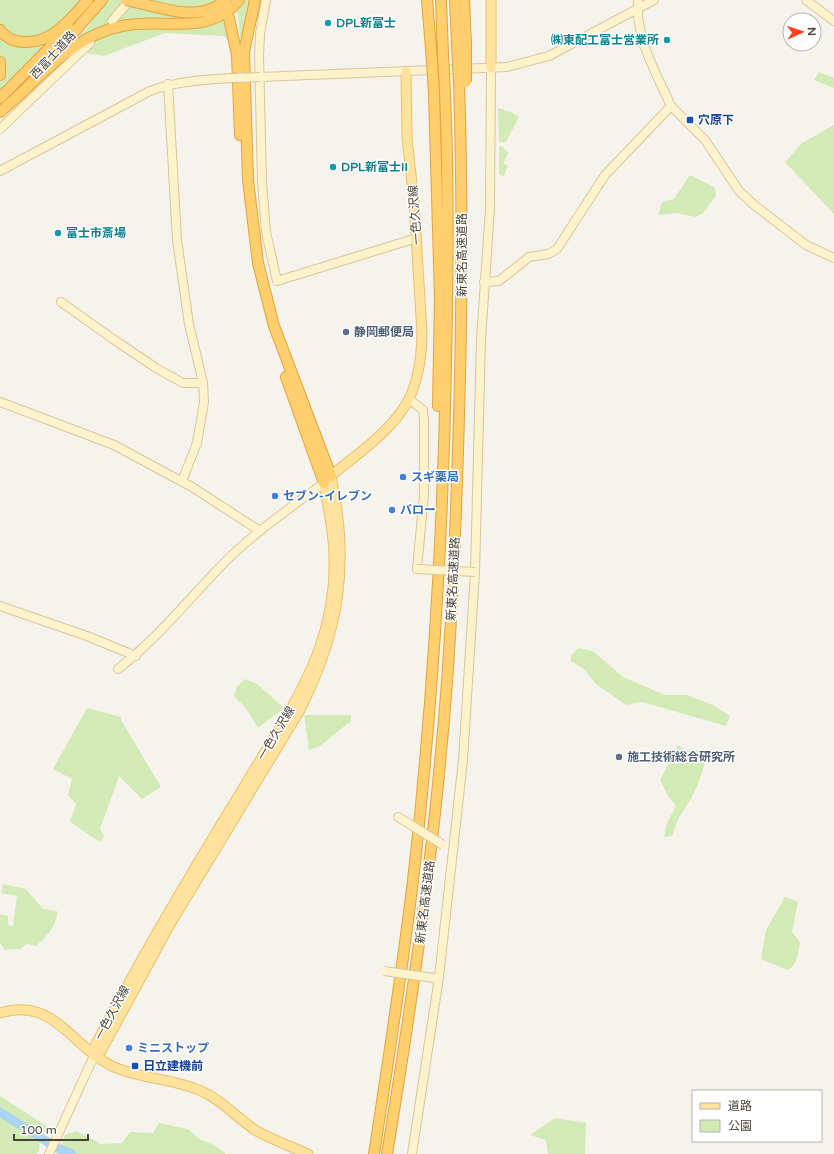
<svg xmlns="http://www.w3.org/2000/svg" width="834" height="1154" viewBox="0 0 834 1154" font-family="'Varela Round','Noto Sans JP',sans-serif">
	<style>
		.green { fill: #d2eab5 }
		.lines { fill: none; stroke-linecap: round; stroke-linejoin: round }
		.river { stroke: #a9d4f2; stroke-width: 9 }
		.secondary-casing { stroke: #d6c79b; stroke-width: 10 }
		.primary-casing { stroke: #e6c16a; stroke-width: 11 }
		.highway-casing { stroke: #e0a43c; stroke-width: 12 }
		.secondary { stroke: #fff3cd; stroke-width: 8 }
		.primary { stroke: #ffe39c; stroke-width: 9 }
		.highway { stroke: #ffcf6e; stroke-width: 10 }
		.secondary-bridge-casing { stroke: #d6c79b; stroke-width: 10; stroke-linecap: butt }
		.highway-bridge-casing { stroke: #e0a43c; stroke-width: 12; stroke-linecap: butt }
		.secondary-bridge { stroke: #fff3cd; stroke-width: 8 }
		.highway-bridge { stroke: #ffcf6e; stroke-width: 10 }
		.culture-dot { fill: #0f9aa8; stroke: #fff; stroke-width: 1.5 }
		.transit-dot { fill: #1a4fb4; stroke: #fff; stroke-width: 1.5 }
		.service-dot { fill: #5c6f8a; stroke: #fff; stroke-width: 1.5 }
		.shop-dot { fill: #3f7fe0; stroke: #fff; stroke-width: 1.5 }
		.labels { text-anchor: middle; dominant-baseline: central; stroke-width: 3; stroke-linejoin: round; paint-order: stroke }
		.culture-label { font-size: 12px; font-weight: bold; fill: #0d838f; stroke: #fff; text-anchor: start }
		.street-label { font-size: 12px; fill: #4b4439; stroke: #fff }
		.transit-label { font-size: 12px; font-weight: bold; fill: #164399; stroke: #fff; text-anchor: start }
		.service-label { font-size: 12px; font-weight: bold; fill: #4e5e75; stroke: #fff; text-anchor: start }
		.shop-label { font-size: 12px; font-weight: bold; fill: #366cbe; stroke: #fff; text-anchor: start }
	</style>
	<rect width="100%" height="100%" fill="#f6f3ec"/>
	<path class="green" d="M0 0H85L39 55 0 93Z
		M108 0H262L253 34 240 37 238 13 229 15V42L224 36 165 33 104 56 86 53 72 41 85 30Z
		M819 72 834 78V88L814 80Z
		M498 108 511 112 519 117 506 142H499Z
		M834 125V214L785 162 802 143Z
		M499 146 503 147 508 153 503 163 508 166 503 177 499 174Z
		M690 175 715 188 716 196 703 213 696 217 677 213 658 215 662 202 674 199Z
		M579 648 594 652 623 677 665 695H686L713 705 730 716 726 726 642 702 626 705 596 684 583 668 571 661V655Z
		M245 679 257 684 284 708 258 728 245 707 234 696 237 686Z
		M87 708 121 717V720L161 787 142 799 119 776 100 829 104 836 100 842 70 822 76 804 68 795 72 779 53 769Z
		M304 715H351V722L347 724 320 746 309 750Z
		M678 745 686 751 699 750 707 757 698 784 691 799 679 817 672 836 664 837 667 823 676 806 668 796 660 780Z
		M3 884 26 889 43 909 57 911C57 926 47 936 36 946L27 944 20 949 5 950 0 943V914L8 916V925L13 926 17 896 1 893Z
		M785 897 798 902 792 932 800 942C798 953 798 964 788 970L761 959 766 930Z
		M0 1096 48 1127 40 1140 39 1152 36 1154H0Z
		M555 1118 586 1123 585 1154H548L546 1140 530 1135Z
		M159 1123 188 1129 201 1140 211 1143 226 1154H77L67 1153 61 1146 65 1135 76 1131 101 1144 122 1143 130 1132 153 1133Z"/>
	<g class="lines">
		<path class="river" d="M0 1112 57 1148 72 1154"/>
		<g class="secondary-casing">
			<path id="secondary" d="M266 0 260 34 259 55 262 182 266 232 277 281 417 238
				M806 0 834 21
				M112 21 130 0
				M260 77 507 67 549 56 654 0
				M168 84 177 240 189 324 203 383 204 402 197 443 182 481
				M671 106 705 140 739 191 753 204 806 245 834 258
				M0 129 90 43
				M0 171 150 91C177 81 203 80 231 78
				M484 282 499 281 529 257 548 254 557 249 605 175 671 106C656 72 635 39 638 0
				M61 302 113 339 156 368 183 383H203
				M410 400 423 410 424 421V495L417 569
				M0 402 114 445 192 487 260 531
				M0 606 87 636 136 656
				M118 669C157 639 188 600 222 565 252 534 289 509 324 483
				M398 817 408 823
				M49 1154 94 1056
				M412 1154 439 977 463 760 475 572 481 339 490 209 491 68"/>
		</g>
		<g class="primary-casing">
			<path id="primary" d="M491 0V68
				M0 1013C54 996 71 1047 114 1067 141 1079 171 1078 199 1090 221 1099 236 1117 255 1130 272 1140 290 1146 308 1154
				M94 1056 95 1046C152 936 217 831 281 726 313 672 336 622 334 558 334 533 328 507 324 483 334 472 346 464 357 455 404 417 421 395 422 333L414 202 407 138 406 71
				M94 1056 101 1051 169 926 300 710C340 630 350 563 331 476"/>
		</g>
		<g class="highway-casing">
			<path id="highway" d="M255 0 244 52 248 180 258 263 274 326 331 476
				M427 0 432 61
				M441 0 443 55
				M455 0 457 44
				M464 0 466 45
				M143 4C172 11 201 21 226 0
				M229 18 237 55 240 135
				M0 30C6 38 15 42 25 42 53 43 70 19 88 0
				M51 58 102 0
				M0 62V75
				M434 94 440 297 438 406
				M0 98 69 28
				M0 112C39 80 70 36 122 26 164 17 207 38 239 0
				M286 377 324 483
				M374 1154C389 1057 404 960 415 863 433 698 443 532 446 366 448 275 449 184 445 93
				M387 1154C409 1021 429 887 441 752 451 652 455 551 458 450 462 328 463 205 459 83"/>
		</g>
		<use href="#secondary" class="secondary"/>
		<use href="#primary" class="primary"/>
		<use href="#highway" class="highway"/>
		<g class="secondary-bridge-casing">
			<path id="secondary-bridge" d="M231 78 260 77
				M417 569 475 572
				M408 823 443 845
				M384 971 434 978"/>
		</g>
		<g class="highway-bridge-casing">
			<path id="highway-bridge" d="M126 0 143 4
				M457 44 459 83
				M466 45V82
				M443 55 445 93
				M432 61 434 94"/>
		</g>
		<use href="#secondary-bridge" class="secondary-bridge"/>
		<use href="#highway-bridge" class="highway-bridge"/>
	</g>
	<g class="culture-dot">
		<circle cx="328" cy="23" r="4"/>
		<circle cx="667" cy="40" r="4"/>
		<circle cx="333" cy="167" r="4"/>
		<circle cx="58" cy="233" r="4"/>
	</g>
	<g class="transit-dot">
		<rect x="686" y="116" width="8" height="8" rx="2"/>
		<rect x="131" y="1062" width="8" height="8" rx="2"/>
	</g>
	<g class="service-dot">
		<circle cx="346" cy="332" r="4"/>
		<circle cx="619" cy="757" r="4"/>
	</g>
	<g class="shop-dot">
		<circle cx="403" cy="477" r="4"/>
		<circle cx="275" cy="496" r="4"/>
		<circle cx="392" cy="510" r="4"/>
		<circle cx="129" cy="1048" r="4"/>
	</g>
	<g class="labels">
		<g class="culture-label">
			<text x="336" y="23">DPL新富士</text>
			<text x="659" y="40" text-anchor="end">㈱東配工富士営業所</text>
			<text x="341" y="167">DPL新富士II</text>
			<text x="66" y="233">富士市斎場</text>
		</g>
		<g class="street-label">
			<text transform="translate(53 55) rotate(-47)">西富士道路</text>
			<text transform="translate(415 215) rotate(-94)">一色久沢線</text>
			<text transform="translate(462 255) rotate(-90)">新東名高速道路</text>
			<text transform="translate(453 579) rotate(-87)">新東名高速道路</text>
			<text transform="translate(276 733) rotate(-59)">一色久沢線</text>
			<text transform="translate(425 902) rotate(-83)">新東名高速道路</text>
			<text transform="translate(112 1013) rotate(-62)">一色久沢線</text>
		</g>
		<g class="transit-label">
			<text x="698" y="120">穴原下</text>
			<text x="143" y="1066">日立建機前</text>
		</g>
		<g class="service-label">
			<text x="354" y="332">静岡郵便局</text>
			<text x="627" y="757">施工技術総合研究所</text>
		</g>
		<g class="shop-label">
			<text x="411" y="477">スギ薬局</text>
			<text x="283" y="496">セブン-イレブン</text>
			<text x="400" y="510">バロー</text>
			<text x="137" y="1048">ミニストップ</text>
		</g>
	</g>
	<rect x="692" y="1090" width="130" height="52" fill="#ffffff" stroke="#b7b4b0"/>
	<rect x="700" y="1103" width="20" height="6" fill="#ffe39c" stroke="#b7b4b0"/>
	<text x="728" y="1110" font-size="12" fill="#4b4439">道路</text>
	<rect x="700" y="1120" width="20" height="12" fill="#d2eab5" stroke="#b7b4b0"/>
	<text x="728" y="1130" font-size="12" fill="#4b4439">公園</text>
	<g transform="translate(802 32) rotate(87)"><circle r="19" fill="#ffffff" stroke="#b7b4b0"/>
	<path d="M0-3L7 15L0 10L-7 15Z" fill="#fc3f1d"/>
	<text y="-6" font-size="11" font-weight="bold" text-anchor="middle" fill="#4b4439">N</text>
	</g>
	<path d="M14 1134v6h74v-6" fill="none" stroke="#4b4439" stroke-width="2"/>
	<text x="20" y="1134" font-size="12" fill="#4b4439" stroke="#ffffff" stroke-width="3" paint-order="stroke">100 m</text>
</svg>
